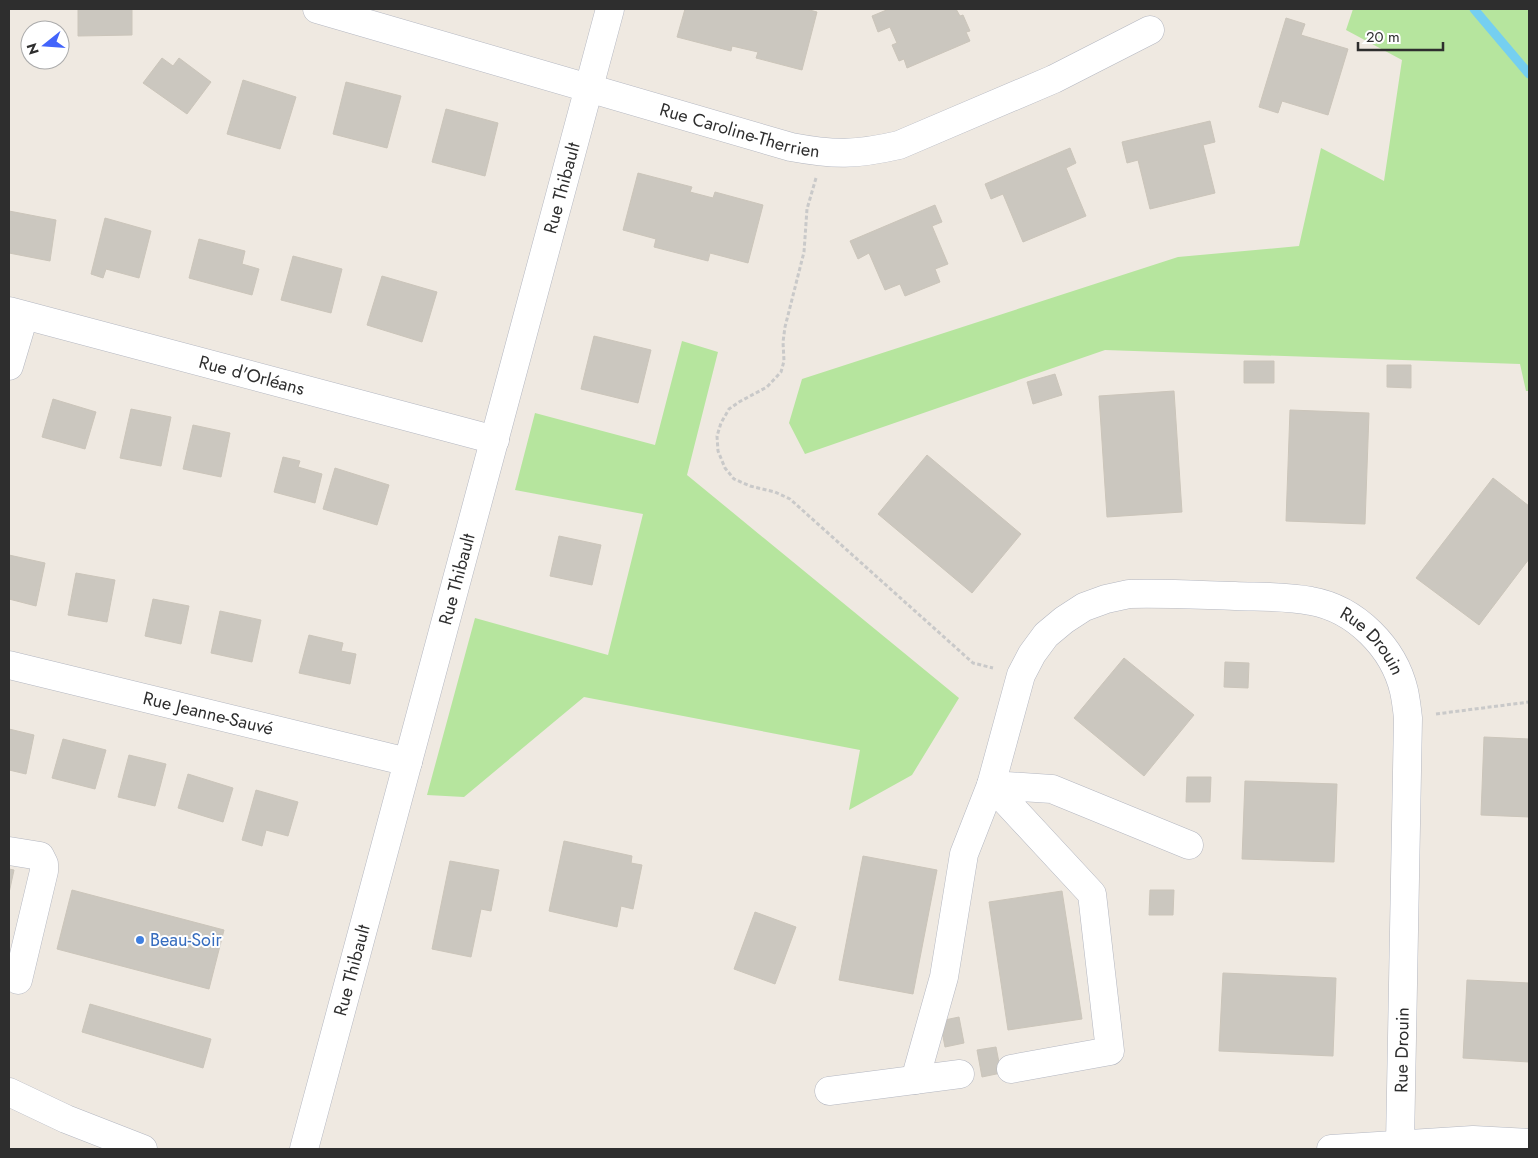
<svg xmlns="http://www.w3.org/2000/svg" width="1538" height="1158" viewBox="0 0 1538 1158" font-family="Jost,sans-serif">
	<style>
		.green { fill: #b6e59e }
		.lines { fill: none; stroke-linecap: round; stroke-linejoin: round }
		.stream { stroke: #75cff0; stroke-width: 9 }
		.building { fill: #cbc7bf; stroke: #cbc5ba }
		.minor-casing { stroke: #b4b7c1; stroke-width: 29 }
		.path { stroke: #c9c9c9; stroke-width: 3; stroke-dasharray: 4 2.5; stroke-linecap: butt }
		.minor { stroke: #fff; stroke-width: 28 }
		.shop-dot { fill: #3f7fe0; stroke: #fff; stroke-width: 2 }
		.labels { text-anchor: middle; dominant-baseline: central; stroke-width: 4; stroke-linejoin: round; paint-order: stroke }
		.street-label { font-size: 18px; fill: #2e2e2e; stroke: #fff }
		.shop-label { font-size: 18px; fill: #366cbe; stroke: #fff; text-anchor: start }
	</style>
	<rect width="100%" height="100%" fill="#efe9e1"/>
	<path class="green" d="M1353 9H1529V391H1526L1520 364 1105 350 805 454 789 423 802 379 1178 257 1299 246 1321 148 1384 181 1402 60 1346 30Z
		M682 341 718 352 687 475 959 698 912 775 849 810 860 750 584 697 464 797 427 795 475 618 608 655 643 514 515 490 535 413 655 445Z"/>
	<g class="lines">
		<path class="stream" d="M1474 9 1529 74"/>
	</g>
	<path class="building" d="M78 9H132V35L78 36Z
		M685 9H806L817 12 802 70 756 58 758 52 732 46 731 51 677 37Z
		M889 9H956L960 16 963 15 970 31 966 32 970 41 907 68 904 59 899 61 892 45 897 43 890 27 878 32 872 16Z
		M1286 18 1305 24 1301 35 1348 49 1328 115 1282 101 1278 113 1259 107Z
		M162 58 173 66 179 58 211 82 187 114 143 83Z
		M243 80 296 97 280 149 227 134Z
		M346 82 401 96 387 148 333 134Z
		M446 109 498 123 485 176 432 162Z
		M1210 121 1215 142 1203 145 1215 193 1150 209 1138 160 1127 163 1122 142Z
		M1070 148 1076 163 1066 168 1086 216 1023 242 1003 194 991 199 985 184Z
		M638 173 692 187 690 192 713 198 715 192 763 205 748 263 710 253 708 261 654 247 656 239 623 230Z
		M935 205 942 222 932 226 948 264 935 269 940 282 905 296 900 284 885 290 869 253 858 259 850 241Z
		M9 211 56 220 50 261 9 253Z
		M105 218 151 231 139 278 106 269 103 278 91 274Z
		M199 239 245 251 242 264 259 269 252 295 189 278Z
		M293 256 342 269 331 313 281 300Z
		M382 276 437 292 422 342 367 325Z
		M594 336 651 350 638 403 581 389Z
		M1244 361H1274V383H1244Z
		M1387 365H1411V388L1387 387Z
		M1055 374 1062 395 1033 404 1027 382Z
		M1174 391 1182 512 1107 517 1099 396Z
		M53 399 96 412 85 449 42 437Z
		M131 409 171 417 161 466 120 458Z
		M1290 410 1369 413 1365 524 1286 521Z
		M193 425 230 433 221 477 183 469Z
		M927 455 1021 534 972 593 878 514Z
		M283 457 300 461 298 467 322 474 315 503 274 492Z
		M335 468 389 485 377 525 323 509Z
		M1493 478 1529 506V559L1479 625 1416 578Z
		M559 536 601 545 592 585 550 576Z
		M9 555 45 563 36 606 9 599Z
		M76 573 115 580 107 622 68 615Z
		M153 599 189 606 181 644 145 636Z
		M220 611 261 620 252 662 211 653Z
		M309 635 343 643 341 651 356 654 350 684 299 673Z
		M1124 658 1194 715 1144 776 1074 718Z
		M1225 662 1249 663 1248 688 1224 687Z
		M9 729 34 735 26 774 9 770Z
		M1484 737 1529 739V817L1481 815Z
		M63 739 106 750 95 789 52 778Z
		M129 755 166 764 155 806 118 797Z
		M188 774 233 788 223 822 178 808Z
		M1187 777H1211L1210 802H1186Z
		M1245 781 1337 784 1334 862 1242 859Z
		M256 790 298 802 288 836 266 830 262 846 242 840Z
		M564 841 632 856 631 863 642 865 633 909 621 906 617 927 549 911Z
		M863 856 937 870 913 994 839 980Z
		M450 861 499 870 491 911 481 909 471 957 432 949Z
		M9 869 14 870 9 893Z
		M72 890 224 930 209 989 57 949Z
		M1150 890H1174L1173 915H1149Z
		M1062 891 1082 1019 1008 1030 989 902Z
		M755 912 796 927 775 984 734 969Z
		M1223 973 1336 978 1333 1056 1219 1051Z
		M1467 980 1529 983V1062L1463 1058Z
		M90 1004 211 1039 203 1068 82 1032Z
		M959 1017 964 1043 945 1047 940 1021Z
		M996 1047 1001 1073 982 1077 977 1050Z"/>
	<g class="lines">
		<g class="minor-casing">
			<g id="minor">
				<path id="s1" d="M317 9 791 147C834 155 856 155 899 145L1054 79 1150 30"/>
				<path id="s2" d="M9 311 495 440"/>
				<path d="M9 366 24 316"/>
				<path id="s3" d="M9 665 408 762"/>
				<path d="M9 851 40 856 44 864V871L18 980 9 972"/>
				<path d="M1011 1069 1110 1051 1092 894 991 785 1052 789 1189 845"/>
				<path id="s4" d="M915 1080 944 977 964 854 991 785 1021 675 1032 654 1046 635 1064 620 1084 607 1106 599 1129 594C1165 593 1200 595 1235 596 1260 597 1287 596 1311 601 1356 609 1394 648 1404 691 1406 700 1407 709 1408 718L1400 1144"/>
				<path d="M829 1091 960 1074"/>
				<path d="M9 1092 66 1119 143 1149"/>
				<path id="s5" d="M304 1149 610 9"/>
				<path d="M1331 1149 1473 1140 1529 1143"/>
			</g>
		</g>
		<path class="path" d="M816 178 807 209 804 252 785 327 783 342 784 361 781 372 767 387 739 402 729 409 721 423 717 436 718 451 725 468 734 479 750 486 775 492 790 499 973 663 993 668
			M1436 714 1529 702"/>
		<use href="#minor" class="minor"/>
	</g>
	<circle class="shop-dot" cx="140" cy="940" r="5"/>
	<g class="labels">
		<g class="street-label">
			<text stroke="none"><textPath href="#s1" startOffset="440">Rue Caroline-Therrien</textPath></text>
			<text stroke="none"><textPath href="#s5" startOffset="995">Rue Thibault</textPath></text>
			<text stroke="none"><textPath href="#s2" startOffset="251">Rue d'Orléans</textPath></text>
			<text stroke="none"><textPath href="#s5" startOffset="590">Rue Thibault</textPath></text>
			<text stroke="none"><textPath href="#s4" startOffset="819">Rue Drouin</textPath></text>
			<text stroke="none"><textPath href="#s3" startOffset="205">Rue Jeanne-Sauvé</textPath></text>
			<text stroke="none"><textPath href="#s5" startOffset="185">Rue Thibault</textPath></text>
			<text transform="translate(1402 1050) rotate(-89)">Rue Drouin</text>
		</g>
		<g class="shop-label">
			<text x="150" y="940">Beau-Soir</text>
		</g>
	</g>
	<rect width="1538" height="1158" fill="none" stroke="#2e2e2e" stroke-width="20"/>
	<g transform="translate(45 45) rotate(253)"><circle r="24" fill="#ffffff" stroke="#ababab"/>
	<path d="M0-4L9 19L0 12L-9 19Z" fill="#4264fb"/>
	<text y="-8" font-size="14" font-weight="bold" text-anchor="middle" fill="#2e2e2e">N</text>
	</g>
	<path d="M1358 42v8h85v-8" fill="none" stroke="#2e2e2e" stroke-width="2.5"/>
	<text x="1366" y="42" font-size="15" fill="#2e2e2e" stroke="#ffffff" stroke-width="4" paint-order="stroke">20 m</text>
</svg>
